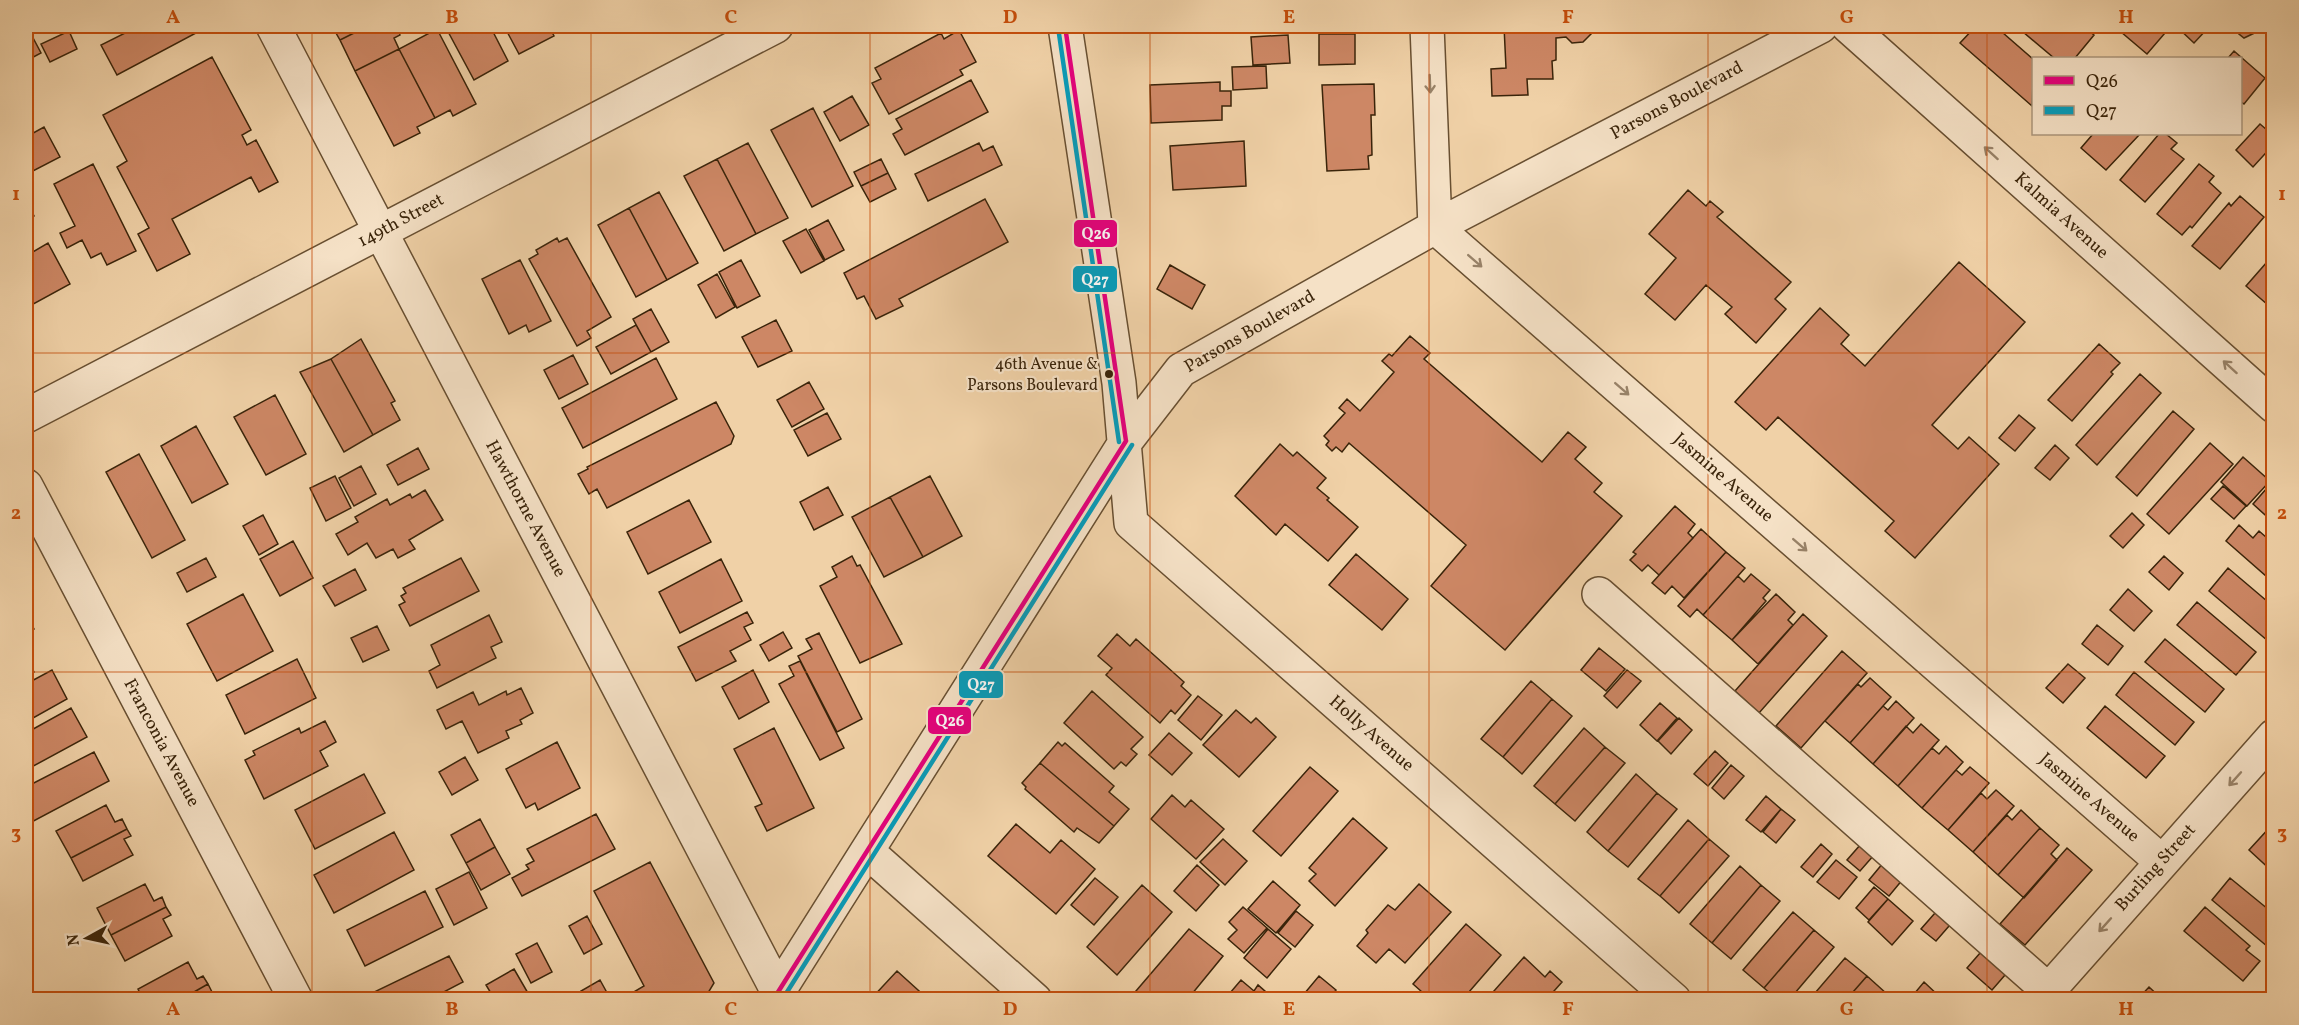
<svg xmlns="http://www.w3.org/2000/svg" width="2299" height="1025" viewBox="0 0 2299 1025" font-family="Vollkorn,serif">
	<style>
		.building { fill: #cd8765; stroke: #3a240a; stroke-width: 1.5 }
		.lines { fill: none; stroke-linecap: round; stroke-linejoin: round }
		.minor-casing { stroke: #684f31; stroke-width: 36 }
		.minor { stroke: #f5e1c6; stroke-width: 33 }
		.bus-1-casing { stroke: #f5e1c6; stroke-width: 9 }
		.bus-2-casing { stroke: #f5e1c6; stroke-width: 9 }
		.bus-1 { stroke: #e5007d; stroke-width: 4.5 }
		.bus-2 { stroke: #069cba; stroke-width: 4.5 }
		.oneway { stroke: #988268 }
		.grid { fill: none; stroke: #c54e0c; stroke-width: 1.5; stroke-opacity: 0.55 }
		.bus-dot { fill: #3a240a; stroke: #f5e1c6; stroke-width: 2 }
		.labels { text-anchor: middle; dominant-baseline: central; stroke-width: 4.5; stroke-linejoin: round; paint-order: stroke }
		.bus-label { font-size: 16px; fill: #3a240a; stroke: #f5e1c6; text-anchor: end }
		.street-label { font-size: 18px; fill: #3a240a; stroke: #f5e1c6 }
		.line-badge { stroke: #f5e1c6; stroke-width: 2 }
		.badge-label { font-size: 16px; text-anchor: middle; font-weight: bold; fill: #fff }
		.neatline { fill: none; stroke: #c54e0c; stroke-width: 2 }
		.grid-label { font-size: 20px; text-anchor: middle; font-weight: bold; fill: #c54e0c }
	</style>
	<rect width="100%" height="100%" fill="#f0d1a7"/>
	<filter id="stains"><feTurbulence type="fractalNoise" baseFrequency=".00333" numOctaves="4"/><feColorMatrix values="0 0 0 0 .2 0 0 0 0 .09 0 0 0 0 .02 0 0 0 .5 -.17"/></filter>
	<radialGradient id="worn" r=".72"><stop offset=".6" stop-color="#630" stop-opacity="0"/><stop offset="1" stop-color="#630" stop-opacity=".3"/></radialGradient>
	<path class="building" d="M139 26H191L196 33 117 75 101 45Z
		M332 26H368L340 40Z
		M368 26H395L400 35 394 38 399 49 355 71 340 40Z
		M445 26H490L508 61 474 80Z
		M504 26H549L554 36 519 54Z
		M1253 26H1288V29L1253 30Z
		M1504 26H1598V27L1583 42 1572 43 1566 37 1556 38V60L1552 61 1553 79H1527L1528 95 1492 96 1491 69 1506 68Z
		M1976 26H1995L2034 60 2032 106 1960 43Z
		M2016 26H2083L2094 35 2075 58H2054Z
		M2114 26H2171L2147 54Z
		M2176 26H2203L2207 29 2194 43Z
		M2229 26H2269L2244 38Z
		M437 29 476 104 453 116 450 110 435 118 399 49Z
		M959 30 976 62 960 70 963 75 889 114 872 83 881 79 875 68 941 33 944 39Z
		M69 31 77 49 50 62 41 44Z
		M31 34 41 53 26 61V37Z
		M1319 34H1355V64L1319 65Z
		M1288 35 1290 63 1253 65 1251 37Z
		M399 49 435 118 417 127 420 133 394 146 355 71Z
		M2234 51 2265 78 2244 104 2240 101V58H2228Z
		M212 57 251 130 242 135 247 145 256 140 278 182 259 192 251 177 172 219 190 254 157 271 138 234 149 228 117 167 127 161 103 115Z
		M1266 66 1267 88 1233 90 1232 67Z
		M971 80 988 112 905 155 893 134 902 129 896 119Z
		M1220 82V91H1231V106H1222V120L1151 123 1150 85Z
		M1374 84 1375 115H1371L1372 155 1368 156 1369 169 1327 171 1322 85Z
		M852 96 869 125 840 141 824 112Z
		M813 108 853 186 812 207 771 130Z
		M2260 124 2274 136V144L2253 167 2236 150Z
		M44 127 60 157 31 172 26 162V137Z
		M2093 134H2140L2106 170 2081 148Z
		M2159 134H2166L2177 143 2171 149 2184 159 2145 202 2120 180Z
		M1244 141 1246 186 1173 190 1170 146Z
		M748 143 788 218 756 234 717 159Z
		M979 143 983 151 993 146 1002 165 928 201 915 174Z
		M717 159 756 234 724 251 684 176Z
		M881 159 888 173 861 186 854 172Z
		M93 164 136 251 107 265 101 253 91 258 82 240 67 248 60 233 75 226 54 184Z
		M2199 164 2214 176 2209 182 2221 193 2192 228 2190 226 2182 235 2157 214Z
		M888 173 896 189 870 202 861 186Z
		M1688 190 1706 206 1710 201 1723 212 1717 217 1791 282 1775 299 1786 309 1756 343 1725 314 1732 307 1706 285 1675 320 1645 294 1676 258 1649 234Z
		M659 192 698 263 667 280 629 208Z
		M2240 196 2264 217 2220 269 2192 246 2229 203 2231 206Z
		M985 199 1008 242 899 299 903 306 876 319 864 296 857 299 844 273Z
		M26 200 34 216 26 220Z
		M629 208 667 280 636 297 598 225Z
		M828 220 844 250 825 260 809 230Z
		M806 229 824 261 801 273 783 241Z
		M557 238 559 242 567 238 611 317 587 331 591 338 577 346 529 259 538 254 536 250Z
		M48 243 70 284 26 308V256Z
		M2274 254V299L2268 305 2246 286Z
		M520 260 551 321 529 332 526 325 509 334 482 279Z
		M741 260 760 296 737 308 719 272Z
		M1959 262 2025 322 1932 425 1958 449 1969 437 1999 464 1915 558 1885 531 1894 521 1778 417 1766 430 1735 402 1820 308 1849 335 1841 344 1865 366Z
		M1170 265 1205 285 1192 309 1157 289Z
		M717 274 735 307 716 318 698 285Z
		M651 309 669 342 651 352 633 319Z
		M776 320 792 351 758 367 742 337Z
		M636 325 651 352 611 374 596 347Z
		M1410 336 1430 353 1424 359 1542 462 1568 432 1586 447 1575 459 1602 483 1594 492 1622 516 1505 650 1431 586 1466 545 1349 443 1342 452 1336 447 1332 451 1326 445 1329 441 1324 436 1345 413 1339 408 1347 399 1360 411 1394 372 1382 361 1389 354 1392 356Z
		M361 339 395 401 391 403 400 420 373 435 331 359Z
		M2099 344 2120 363 2111 372 2113 374 2072 421 2048 400Z
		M573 355 588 384 559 399 544 370Z
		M656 358 677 399 583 448 562 408Z
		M331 359 373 435 344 452 300 372Z
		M2140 374 2161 393 2097 465 2076 445Z
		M809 382 824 409 792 427 777 400Z
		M275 395 306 454 266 475 234 417Z
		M716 402 734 436 731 444 607 508 597 489 589 494 578 474 588 469 587 467Z
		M2173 411 2194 429 2137 496 2116 477Z
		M827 413 841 439 808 456 794 430Z
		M2019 415 2035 428 2015 451 1999 438Z
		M196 426 228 484 192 503 161 446Z
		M2210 443 2233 464 2169 534 2147 514Z
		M1280 444 1293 456 1297 452 1326 478 1317 488 1329 498 1327 500 1358 527 1328 561 1285 524 1276 535 1235 496Z
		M2055 445 2069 458 2050 480 2035 468Z
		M418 448 429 469 398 485 387 465Z
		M139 454 185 540 152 558 106 472Z
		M2243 457 2270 481 2247 506 2221 482Z
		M361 466 376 494 354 506 339 478Z
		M335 476 351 508 326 521 310 488Z
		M930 476 962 536 923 557 890 497Z
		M2274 480V523L2253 504Z
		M2223 486 2246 506 2234 519 2211 499Z
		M828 487 843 515 814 530 800 502Z
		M425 490 443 520 409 540 415 549 398 558 393 549 376 558 367 543 348 555 336 534 358 522 355 517 387 499 390 505 410 494 412 498Z
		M890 497 923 557 884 577 852 517Z
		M689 500 711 542 648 574 627 532Z
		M1675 506 1695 524 1688 533 1693 538 1659 575 1648 565 1642 571 1630 560 1636 554 1633 552Z
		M2132 513 2144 525 2123 548 2110 536Z
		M263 515 278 544 259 555 243 526Z
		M2239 525 2253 538 2259 531 2274 544V583L2226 541Z
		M1701 529 1726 552 1684 598 1672 586 1665 594 1652 583Z
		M293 541 313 578 280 596 260 559Z
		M1726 552 1745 568 1703 615 1697 609 1690 617 1678 606Z
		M1356 554 1408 599 1382 630 1329 585Z
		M852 556 857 566 860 565 902 644 860 663 820 586 837 577 832 567Z
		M2164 556 2183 573 2169 590 2149 572Z
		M206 558 216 577 187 592 177 573Z
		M461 558 479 591 410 626 399 605 405 602 401 596 406 593 403 588Z
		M721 559 742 601 680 633 659 592Z
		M2228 568 2274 607V634L2268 641 2209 591Z
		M355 569 366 590 335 606 323 586Z
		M1751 574 1770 590 1763 598 1766 601 1732 640 1703 615 1738 576 1744 582Z
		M2128 589 2152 611 2134 631 2110 610Z
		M243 594 273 651 217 681 187 624Z
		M1776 594 1795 612 1788 620 1793 625 1758 664 1732 640Z
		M2197 602 2256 652 2236 675 2177 625Z
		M747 612 753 623 744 627 751 640 730 651 736 661 696 681 678 647Z
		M1803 614 1827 636 1759 713 1735 691Z
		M26 615 34 629 26 634Z
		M489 615 502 642 491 647 496 658 437 688 429 671 440 665 431 645Z
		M2097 625 2123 646 2108 665 2082 644Z
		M377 626 389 650 363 662 351 638Z
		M783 632 792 648 769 661 760 645Z
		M819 633 862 719 837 732 798 656 812 649 806 639Z
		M1117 634 1130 646 1136 639 1184 682 1181 686 1191 695 1175 714 1171 710 1160 723 1106 675 1112 668 1098 656Z
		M2165 639 2224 689 2205 712 2145 662Z
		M1599 648 1625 669 1606 691 1581 670Z
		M1842 651 1867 673 1801 748 1776 726Z
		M26 658 34 672 26 677Z
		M297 659 316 698 245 734 226 695Z
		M800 661 844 748 820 760 779 684 794 676 789 666Z
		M2068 664 2085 678 2063 703 2046 688Z
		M52 670 67 699 26 722V684Z
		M753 670 769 702 739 719 722 687Z
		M1627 670 1641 681 1617 708 1604 696Z
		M2134 672 2194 722 2175 745 2116 695Z
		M1870 678 1891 697 1850 743 1825 721 1858 684 1861 687Z
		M1531 681 1552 699 1503 757 1481 739Z
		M521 688 533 713 520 720 522 724 506 731 509 738 478 753 462 721 446 729 437 710 473 692 479 705 506 691 507 695Z
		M1092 691 1143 737 1131 749 1137 754 1126 766 1121 762 1114 769 1064 723Z
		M1198 696 1222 715 1201 740 1178 720Z
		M1552 699 1572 716 1522 774 1503 757Z
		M1896 701 1914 718 1873 764 1850 743 1883 706 1888 710Z
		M1660 703 1677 718 1657 741 1640 725Z
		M2105 706 2165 756 2146 778 2087 728Z
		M71 708 87 737 26 770V733Z
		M1236 710 1251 723 1256 718 1276 737 1239 777 1203 745Z
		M1679 718 1692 730 1671 754 1658 741Z
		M325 721 336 742 320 751 328 766 264 799 245 760 255 755 253 751 299 728 301 733Z
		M1921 724 1939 740 1898 786 1873 764 1906 726 1913 733Z
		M774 728 814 808 767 831 755 807 762 804 734 749Z
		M1584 728 1605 747 1555 804 1534 786Z
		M1169 733 1192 753 1172 775 1149 755Z
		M557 742 580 788 538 810 535 803 526 808 506 769Z
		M1058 742 1062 746 1065 743 1114 786 1109 792 1129 809 1114 826 1040 763Z
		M1946 746 1963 762 1922 808 1898 786 1932 748 1939 754Z
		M1605 747 1625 763 1575 821 1555 804Z
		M1715 751 1728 763 1708 786 1694 774Z
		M94 752 109 781 26 825V787Z
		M465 757 478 780 452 795 439 772Z
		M1040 763 1114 826 1099 843 1077 828 1074 832 1025 789 1026 787 1022 783Z
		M1731 765 1744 776 1724 799 1712 788Z
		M1310 767 1338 791 1281 856 1253 831Z
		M1970 767 1989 783 1948 830 1922 808 1956 770 1962 775Z
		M364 774 385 813 315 849 295 810Z
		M1636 774 1657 793 1608 851 1587 832Z
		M1996 790 2014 806 1973 852 1948 830 1981 793 1987 799Z
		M1657 793 1677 809 1628 867 1608 851Z
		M1172 795 1185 807 1191 800 1224 829 1196 859 1151 819Z
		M1766 796 1781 809 1761 832 1746 820Z
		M106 805 115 822 122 819 127 829 71 858 56 831Z
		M1781 809 1795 820 1776 843 1763 832Z
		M2021 810 2040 828 1998 875 1973 852 2007 815 2012 820Z
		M596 814 615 849 522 896 512 878 529 869 526 865 534 861 527 849Z
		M1353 818 1387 848 1335 906 1309 881 1316 874 1309 868Z
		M480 819 495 847 466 863 451 835Z
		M1688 820 1709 839 1660 896 1638 879Z
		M1016 824 1050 853 1061 840 1095 869 1056 914 988 856Z
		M2271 826 2274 828V873L2249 850Z
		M2040 828 2059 845 2051 854 2057 860 2024 898 1998 875Z
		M127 829 131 836 124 839 133 855 83 881 71 858Z
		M394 832 414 870 334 913 314 875Z
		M1868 836 1881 847 1860 871 1847 860Z
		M1223 839 1247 861 1225 885 1200 862Z
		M1709 839 1729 856 1679 913 1660 896Z
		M1821 844 1832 854 1813 877 1801 867Z
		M495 847 510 874 481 890 466 863Z
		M2067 848 2092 870 2025 945 2000 924Z
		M1888 857 1908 873 1889 896 1869 880Z
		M1836 860 1857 877 1839 899 1817 882Z
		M650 862 714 983 708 993 697 1000H636L632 993 644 986 594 891Z
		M1197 865 1219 885 1196 911 1174 891Z
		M1740 866 1761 885 1712 943 1690 924Z
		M469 872 487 908 454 925 436 889Z
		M1095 878 1118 897 1094 925 1071 905Z
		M2230 878 2274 914V940L2268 947 2212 900Z
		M1273 881 1300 905 1276 933 1248 909Z
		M145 884 154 901 162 897 166 907 111 935 97 908Z
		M1419 884 1451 912 1405 963 1389 949 1376 963 1357 946 1368 933 1366 930 1388 905 1395 910Z
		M1142 885 1172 912 1117 975 1087 947Z
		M1761 885 1780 901 1731 959 1712 943Z
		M1874 887 1888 899 1869 920 1856 908Z
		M425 891 443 927 365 966 347 930Z
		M1888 899 1913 921 1892 945 1868 922Z
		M1942 905 1956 918 1936 941 1921 929Z
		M166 907 171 915 163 919 172 936 125 961 111 935Z
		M1243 907 1267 928 1244 953 1228 939 1237 930 1229 922Z
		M2205 907 2250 946 2246 950 2260 961 2243 981 2184 931Z
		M1296 911 1313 925 1295 947 1278 933Z
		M1793 912 1814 930 1764 988 1743 970Z
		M587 916 602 944 584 954 569 926Z
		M1466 924 1501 955 1462 1000H1431L1413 984Z
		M1189 929 1223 956 1187 1000H1146L1136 991Z
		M1268 929 1291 949 1267 978 1244 958Z
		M1814 930 1834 947 1789 1000H1778L1764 988Z
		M537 943 552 972 531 983 516 954Z
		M1987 945 2012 967 1992 990 1967 968Z
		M449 956 463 982 434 997 435 999 375 1000 372 993Z
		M1524 957 1545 977 1550 971 1562 982 1546 1000H1486Z
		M1845 958 1867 976 1846 1000H1809Z
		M188 962 197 979 203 976 208 984 180 1000H143L138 989Z
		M514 969 532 1000H495L486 985Z
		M897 971 929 1000H870Z
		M1319 976 1336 990 1327 1000H1299Z
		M1867 976 1887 994 1882 1000H1846Z
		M600 980 611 1000H586L581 991Z
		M1241 980 1254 991 1258 985 1275 1000H1224Z
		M1924 982 1940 997 1938 1000H1909Z
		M208 984 213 994 206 1000H180Z
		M2149 987 2163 1000H2137Z
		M581 991 586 1000H566Z"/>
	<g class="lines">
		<g class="minor-casing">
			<path id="minor" d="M273 26 778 992
				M1065 26 1119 383 1131 523 1674 1000
				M1427 26 1435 227 2162 862
				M1848 26 2274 406
				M26 416 776 26
				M26 486 296 1000
				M1599 594 2048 990
				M868 852 1035 1000
				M773 1000 1126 441 1181 370 1435 227 1821 26
				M2040 1000 2274 736"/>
		</g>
		<use href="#minor" class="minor"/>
		<g class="bus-1-casing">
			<path id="bus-1" d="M1065 26 1126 441
				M773 1000 1126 441"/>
		</g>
		<g class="bus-2-casing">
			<path id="bus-2" d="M1058 27 1119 442
				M782 1000 1132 445"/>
		</g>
		<use href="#bus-1" class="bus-1"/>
		<use href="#bus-2" class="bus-2"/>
	</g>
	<defs><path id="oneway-shaft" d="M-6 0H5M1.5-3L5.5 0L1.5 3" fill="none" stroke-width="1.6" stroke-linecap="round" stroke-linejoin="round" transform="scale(1.5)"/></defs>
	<g class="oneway">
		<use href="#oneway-shaft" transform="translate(1430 84) rotate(88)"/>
		<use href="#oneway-shaft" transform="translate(1991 153) rotate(-138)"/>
		<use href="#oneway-shaft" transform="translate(1475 261) rotate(41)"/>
		<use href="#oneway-shaft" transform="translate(2230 367) rotate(-138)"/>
		<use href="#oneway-shaft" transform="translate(1622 389) rotate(41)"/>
		<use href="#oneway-shaft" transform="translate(1800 545) rotate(41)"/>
		<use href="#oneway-shaft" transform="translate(2235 779) rotate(132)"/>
		<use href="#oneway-shaft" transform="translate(2105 925) rotate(132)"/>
	</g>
	<path class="grid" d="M312 26V1000M591 26V1000M870 26V1000M1150 26V1000M1429 26V1000M1708 26V1000M1987 26V1000M26 353H2274M26 672H2274"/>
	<circle class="bus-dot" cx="1109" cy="374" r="5"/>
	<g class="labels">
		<g class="bus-label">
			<text x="1098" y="365">46th Avenue &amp;<tspan x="1098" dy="21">Parsons Boulevard</tspan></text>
		</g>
		<g class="street-label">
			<text transform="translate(1677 101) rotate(-28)">Parsons Boulevard</text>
			<text transform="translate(2061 216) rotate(42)">Kalmia Avenue</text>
			<text transform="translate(401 221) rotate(-28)">149th Street</text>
			<text transform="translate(1250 332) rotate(-30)">Parsons Boulevard</text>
			<text transform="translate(1723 478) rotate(41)">Jasmine Avenue</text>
			<text transform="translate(525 509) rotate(62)">Hawthorne Avenue</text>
			<text transform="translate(1371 734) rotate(41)">Holly Avenue</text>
			<text transform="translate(161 743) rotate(62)">Franconia Avenue</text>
			<text transform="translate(2089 798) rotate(41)">Jasmine Avenue</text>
			<text transform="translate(2156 868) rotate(-48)">Burling Street</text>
		</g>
	</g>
	<g class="line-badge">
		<rect x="1073" y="219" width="45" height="29" rx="6" fill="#e5007d"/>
		<rect x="1072" y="265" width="46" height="28" rx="6" fill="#069cba"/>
		<rect x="958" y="670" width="46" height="29" rx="6" fill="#069cba"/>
		<rect x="927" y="706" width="45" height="29" rx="6" fill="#e5007d"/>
	</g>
	<g class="badge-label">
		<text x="1096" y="239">Q26</text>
		<text x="1095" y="285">Q27</text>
		<text x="981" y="690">Q27</text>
		<text x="950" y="726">Q26</text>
	</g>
	<rect width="2299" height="1025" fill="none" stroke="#f0d1a7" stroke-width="66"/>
	<rect x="2032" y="57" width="210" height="78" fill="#f5e1c6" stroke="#aa957b" stroke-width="1.5"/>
	<rect x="2044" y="76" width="30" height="9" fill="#e5007d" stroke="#aa957b" stroke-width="1.5"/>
	<text x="2086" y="87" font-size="18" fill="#3a240a">Q26</text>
	<rect x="2044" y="106" width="30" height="9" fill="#069cba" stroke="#aa957b" stroke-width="1.5"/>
	<text x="2086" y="117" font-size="18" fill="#3a240a">Q27</text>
	<g transform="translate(87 938) rotate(262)" stroke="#f5e1c6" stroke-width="4.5" paint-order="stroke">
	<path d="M0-4.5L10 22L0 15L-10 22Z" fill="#3a240a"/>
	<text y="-9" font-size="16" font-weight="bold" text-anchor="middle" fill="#3a240a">N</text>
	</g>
	<rect x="33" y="33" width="2233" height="959" class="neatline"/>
	<g class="grid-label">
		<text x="173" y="23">A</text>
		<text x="452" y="23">B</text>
		<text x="731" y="23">C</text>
		<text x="1010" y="23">D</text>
		<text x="1289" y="23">E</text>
		<text x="1568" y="23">F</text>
		<text x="1847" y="23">G</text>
		<text x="2126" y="23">H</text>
		<text x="16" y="200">1</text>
		<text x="2282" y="200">1</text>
		<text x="16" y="519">2</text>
		<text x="2282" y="519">2</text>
		<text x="16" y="839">3</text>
		<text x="2282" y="839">3</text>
		<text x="173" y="1015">A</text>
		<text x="452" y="1015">B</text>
		<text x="731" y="1015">C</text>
		<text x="1010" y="1015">D</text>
		<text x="1289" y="1015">E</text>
		<text x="1568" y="1015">F</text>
		<text x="1847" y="1015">G</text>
		<text x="2126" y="1015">H</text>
	</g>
	<rect width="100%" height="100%" filter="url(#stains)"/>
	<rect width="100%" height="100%" fill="url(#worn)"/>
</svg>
